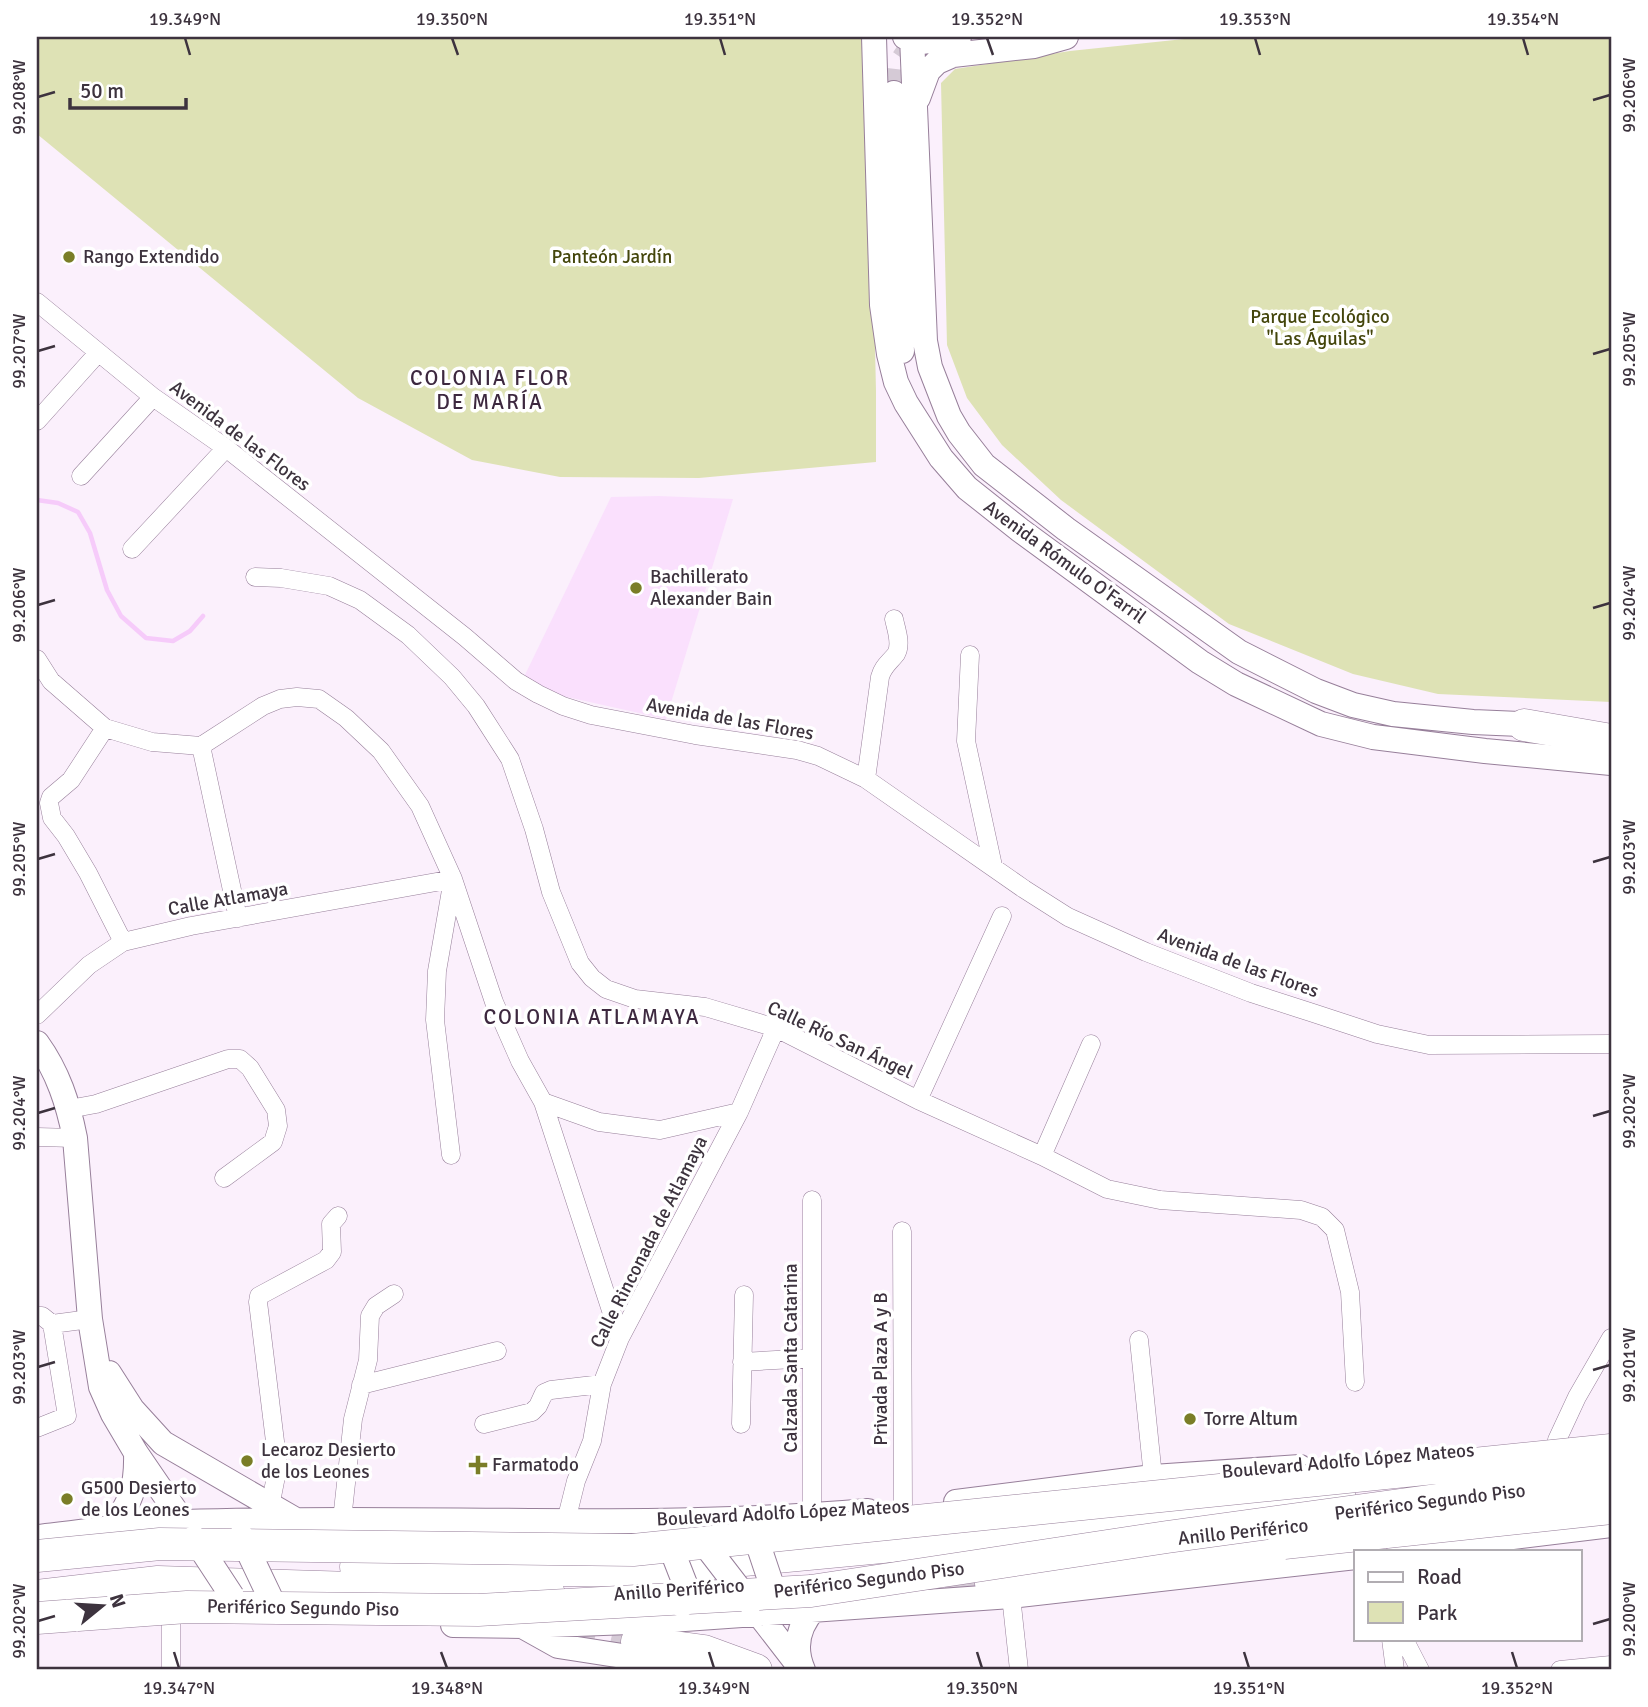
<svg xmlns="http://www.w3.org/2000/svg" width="1648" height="1707" viewBox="0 0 1648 1707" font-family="Signika,sans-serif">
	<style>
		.built { fill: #fae0fd }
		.green { fill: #dee2b5 }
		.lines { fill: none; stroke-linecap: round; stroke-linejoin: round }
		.stream { stroke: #f6cbfa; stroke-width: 4.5 }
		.secondary-tunnel { stroke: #d5cad6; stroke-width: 24; stroke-dasharray: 24 12; stroke-linecap: butt }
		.motorway-tunnel { stroke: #d5cad6; stroke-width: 32; stroke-dasharray: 32 16; stroke-linecap: butt }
		.minor-casing { stroke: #977f9a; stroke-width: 19 }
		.secondary-casing { stroke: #977f9a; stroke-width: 26 }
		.motorway-casing { stroke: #977f9a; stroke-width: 33 }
		.minor { stroke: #fff; stroke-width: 18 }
		.secondary { stroke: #fff; stroke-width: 24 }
		.motorway { stroke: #fff; stroke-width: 32 }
		.secondary-bridge-casing { stroke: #977f9a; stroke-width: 26; stroke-linecap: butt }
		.motorway-bridge-casing { stroke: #977f9a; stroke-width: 33; stroke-linecap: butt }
		.secondary-bridge { stroke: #fff; stroke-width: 24 }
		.motorway-bridge { stroke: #fff; stroke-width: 32 }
		.ticks { fill: none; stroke: #3d333e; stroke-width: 2.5 }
		.poi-dot { fill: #7a7e27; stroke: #fff; stroke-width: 2.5 }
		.labels { text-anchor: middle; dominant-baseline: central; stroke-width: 7; stroke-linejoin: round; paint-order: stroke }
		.poi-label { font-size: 19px; fill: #3d333e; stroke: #fff; text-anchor: start }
		.park-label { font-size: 19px; fill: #44460c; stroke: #fff }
		.street-label { font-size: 19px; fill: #3d333e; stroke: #fff }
		.neighbourhood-label { font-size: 21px; letter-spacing: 2px; fill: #3d283f; stroke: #fff }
		.neatline { fill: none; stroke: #3d333e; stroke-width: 2.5 }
		.ticks-label { font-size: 18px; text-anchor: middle; fill: #3d333e }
	</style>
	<rect width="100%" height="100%" fill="#fbf0fc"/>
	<path class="built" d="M659 496 733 499 666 719 558 695 524 677 611 497Z"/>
	<path class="green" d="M37 37H868L876 391V462L699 478 560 477 472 460 358 398 37 134Z
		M1203 37H1611V702L1438 694 1353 674 1229 624 1061 500 1002 445 967 398 947 345 941 83 955 69 1070 51Z"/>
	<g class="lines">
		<path class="stream" d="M37 500 58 503 78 512 90 533 107 590 121 616 146 638 173 641 190 631 203 616"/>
		<path class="secondary-tunnel" d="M894 93 897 68 918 37"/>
		<path class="motorway-tunnel" d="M897 1591 991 1583
			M566 1622 580 1628 637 1642"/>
		<g class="minor-casing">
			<path id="minor" d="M37 302 153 397 226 448 465 637 516 681 538 694 563 706 591 715 695 735 797 750 818 756 866 779 1024 889 1068 917 1146 952 1251 993 1310 1012 1377 1034 1429 1045 1611 1044
				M37 421 98 353
				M81 476 153 397
				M132 549 226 448
				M255 577 281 578 329 586 360 600 408 635 452 677 476 706 510 759 534 829 551 892 580 963 592 978 606 989 635 999 705 1007 776 1028 918 1100 1042 1156 1107 1189 1160 1200 1301 1210 1322 1217 1335 1230 1350 1292 1355 1382
				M970 655 966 741 993 866
				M37 659 51 681 105 728 152 742 201 746 263 706 280 699 297 697 319 699 346 718 381 751 420 806 453 879 494 1002 520 1061 543 1102 599 1122 660 1130 739 1112
				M105 728 71 780 51 797 49 803 52 818 66 836 88 873 123 942
				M201 746 238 918
				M866 779 880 677C883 666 889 663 896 654 902 644 896 629 894 619
				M37 1015 89 965 123 942 191 926 453 879 437 971 435 1020 451 1155
				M918 1100 1002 916
				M543 1102 620 1338
				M69 1109 96 1104 228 1059H240L250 1068 276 1110 278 1126 273 1142 224 1178
				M37 1137 75 1138
				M1042 1156 1091 1044
				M812 1200V1515
				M902 1231 903 1508
				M37 1316H42L52 1324 90 1319
				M1139 1340 1153 1477
				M742 1362 812 1358
				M361 1385 497 1351
				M484 1424 532 1412 538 1406 544 1393 551 1390 602 1384
				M741 1424 744 1295
				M37 1428 67 1416 52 1324
				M1557 1440 1577 1397 1611 1338
				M270 1507 278 1466 258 1302 259 1296 326 1260 332 1252 331 1224 338 1216
				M342 1520 353 1419 368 1360 370 1316 376 1306 394 1294
				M566 1521 576 1481 592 1441 602 1384 620 1338 739 1112 776 1028
				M1011 1596 1019 1670
				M1391 1639 1395 1670
				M1404 1639 1420 1670
				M171 1670V1620
				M1560 1670 1611 1665"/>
		</g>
		<g class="secondary-casing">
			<path id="secondary" d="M874 37 882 305 889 354 896 382 906 403 941 458 967 488 1020 530 1200 662 1236 684 1321 724 1373 737 1485 751 1611 763
				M905 37 921 42 959 37
				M912 37 925 341 930 367 949 416 959 433 984 465 1066 529 1239 652 1316 691 1353 705 1393 714 1473 722 1543 725
				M894 93 902 351
				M918 98 928 71 937 62 953 55 1034 46 1066 37
				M37 1043C58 1072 68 1103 75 1138L90 1319 101 1387 113 1414 136 1453 190 1532
				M109 1373 132 1409 163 1443 294 1519
				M956 1502 1153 1477 1300 1467
				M111 1529C131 1502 137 1487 136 1453
				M37 1537C86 1532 135 1523 184 1522 412 1514 640 1531 868 1511
				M1399 1551 1611 1525
				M751 1604 802 1670
				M453 1625 523 1626 656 1621 1011 1596 1356 1557
				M524 1627 558 1646 713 1670
				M803 1670C793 1647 798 1626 815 1608"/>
		</g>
		<g class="motorway-casing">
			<path id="motorway" d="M1524 725 1611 740
				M356 1567 628 1571 1041 1532 1340 1498
				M991 1583 1284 1543
				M37 1596 158 1582 549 1594
				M637 1642 704 1651 756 1670"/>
		</g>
		<use href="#minor" class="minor"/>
		<use href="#secondary" class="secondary"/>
		<use href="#motorway" class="motorway"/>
		<g class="secondary-bridge-casing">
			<path id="secondary-bridge" d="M241 1536 270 1597
				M194 1538 232 1596
				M757 1541 775 1595
				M703 1542 750 1603
				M671 1548 687 1589 682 1605"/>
		</g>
		<g class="motorway-bridge-casing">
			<path id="motorway-bridge" d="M1284 1543 1611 1508
				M37 1556 160 1544 633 1550 1611 1450
				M37 1618 187 1607 478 1610 811 1591 1167 1537 1451 1498 1611 1479"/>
		</g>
		<use href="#secondary-bridge" class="secondary-bridge"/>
		<use href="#motorway-bridge" class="motorway-bridge"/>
	</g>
	<path class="ticks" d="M185 38 190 55M452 38 458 55M720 38 725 55M987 38 993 55M1255 38 1260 55M1523 38 1528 55M38 97 55 92M1593 100 1610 95M38 351 55 346M1593 354 1610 349M38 605 55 600M1593 608 1610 603M38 859 55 854M1593 862 1610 857M38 1113 55 1108M1593 1116 1610 1111M38 1367 55 1362M1593 1370 1610 1365M38 1621 55 1616M1593 1624 1610 1619M174 1652 179 1668M441 1652 447 1668M709 1652 714 1668M977 1652 982 1668M1244 1652 1249 1668M1512 1652 1517 1668"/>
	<g class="poi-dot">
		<circle cx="69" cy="257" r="7"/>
		<circle cx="636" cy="588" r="7"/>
		<circle cx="1190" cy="1419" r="7"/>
		<circle cx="247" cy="1461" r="7"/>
		<path d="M474.5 1454.5h7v7h7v7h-7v7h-7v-7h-7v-7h7z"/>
		<circle cx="67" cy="1499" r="7"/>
	</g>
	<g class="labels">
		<g class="poi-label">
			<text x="83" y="257">Rango Extendido</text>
			<text x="650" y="577">Bachillerato<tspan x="650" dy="22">Alexander Bain</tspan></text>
			<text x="1204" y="1419">Torre Altum</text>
			<text x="261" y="1450">Lecaroz Desierto<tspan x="261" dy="22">de los Leones</tspan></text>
			<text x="492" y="1465">Farmatodo</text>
			<text x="81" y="1488">G500 Desierto<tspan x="81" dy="22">de los Leones</tspan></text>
		</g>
		<g class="park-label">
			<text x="612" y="257">Panteón Jardín</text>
			<text x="1320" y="317">Parque Ecológico<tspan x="1320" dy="22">"Las Águilas"</tspan></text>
		</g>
		<g class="street-label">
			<text transform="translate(240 436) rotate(37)">Avenida de las Flores</text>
			<text transform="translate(1065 562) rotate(36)">Avenida Rómulo O'Farril</text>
			<text transform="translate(730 719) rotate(10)">Avenida de las Flores</text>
			<text transform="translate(228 899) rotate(-10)">Calle Atlamaya</text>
			<text transform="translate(1238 963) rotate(20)">Avenida de las Flores</text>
			<text transform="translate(840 1040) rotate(25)">Calle Río San Ángel</text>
			<text transform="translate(649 1242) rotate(-63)">Calle Rinconada de Atlamaya</text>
			<text transform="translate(791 1358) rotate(-90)">Calzada Santa Catarina</text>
			<text transform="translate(881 1369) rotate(-90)">Privada Plaza A y B</text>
			<text transform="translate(1348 1461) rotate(-5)">Boulevard Adolfo López Mateos</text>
			<text transform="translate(1430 1502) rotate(-7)">Periférico Segundo Piso</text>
			<text transform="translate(783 1513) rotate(-3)">Boulevard Adolfo López Mateos</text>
			<text transform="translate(1243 1532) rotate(-6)">Anillo Periférico</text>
			<text transform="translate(869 1580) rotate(-7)">Periférico Segundo Piso</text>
			<text transform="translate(679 1590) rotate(-4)">Anillo Periférico</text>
			<text transform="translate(303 1608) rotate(1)">Periférico Segundo Piso</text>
		</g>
		<g class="neighbourhood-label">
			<text x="490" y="378">COLONIA FLOR<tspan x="490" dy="24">DE MARÍA</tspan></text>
			<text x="592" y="1017">COLONIA ATLAMAYA</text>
		</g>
	</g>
	<rect width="1648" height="1707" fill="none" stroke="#ffffff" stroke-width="77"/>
	<rect x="1354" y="1550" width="228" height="91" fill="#ffffff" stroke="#b1adb2" stroke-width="2"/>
	<rect x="1368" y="1572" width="35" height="10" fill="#ffffff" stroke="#b1adb2" stroke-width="2"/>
	<text x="1417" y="1584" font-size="21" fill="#3d333e">Road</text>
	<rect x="1368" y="1602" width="35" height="21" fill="#dee2b5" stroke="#b1adb2" stroke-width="2"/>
	<text x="1417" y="1620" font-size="21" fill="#3d333e">Park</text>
	<g transform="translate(102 1606) rotate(72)" stroke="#ffffff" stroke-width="5" paint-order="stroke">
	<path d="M0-5L12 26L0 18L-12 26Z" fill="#3d333e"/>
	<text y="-10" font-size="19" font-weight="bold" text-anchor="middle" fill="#3d333e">N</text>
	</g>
	<path d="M70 98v10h116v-10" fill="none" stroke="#3d333e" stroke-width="3.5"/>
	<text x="80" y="98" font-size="21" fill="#3d333e" stroke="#ffffff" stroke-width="5" paint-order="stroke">50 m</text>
	<rect x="38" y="38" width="1572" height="1630" class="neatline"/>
	<g class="ticks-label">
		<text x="185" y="25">19.349°N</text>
		<text x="452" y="25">19.350°N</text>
		<text x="720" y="25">19.351°N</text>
		<text x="987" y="25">19.352°N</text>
		<text x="1255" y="25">19.353°N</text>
		<text x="1523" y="25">19.354°N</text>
		<text transform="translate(1629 95) rotate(-90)" y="6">99.206°W</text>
		<text transform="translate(19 97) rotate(-90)" y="6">99.208°W</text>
		<text transform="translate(1629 349) rotate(-90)" y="6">99.205°W</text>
		<text transform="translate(19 351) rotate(-90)" y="6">99.207°W</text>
		<text transform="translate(1629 603) rotate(-90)" y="6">99.204°W</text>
		<text transform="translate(19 605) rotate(-90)" y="6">99.206°W</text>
		<text transform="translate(1629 857) rotate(-90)" y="6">99.203°W</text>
		<text transform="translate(19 859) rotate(-90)" y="6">99.205°W</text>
		<text transform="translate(1629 1111) rotate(-90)" y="6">99.202°W</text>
		<text transform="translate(19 1113) rotate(-90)" y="6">99.204°W</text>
		<text transform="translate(1629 1365) rotate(-90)" y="6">99.201°W</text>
		<text transform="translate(19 1367) rotate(-90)" y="6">99.203°W</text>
		<text transform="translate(1629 1619) rotate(-90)" y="6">99.200°W</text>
		<text transform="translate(19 1621) rotate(-90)" y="6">99.202°W</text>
		<text x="179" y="1694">19.347°N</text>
		<text x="447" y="1694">19.348°N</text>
		<text x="714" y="1694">19.349°N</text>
		<text x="982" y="1694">19.350°N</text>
		<text x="1249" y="1694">19.351°N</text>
		<text x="1517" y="1694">19.352°N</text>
	</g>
</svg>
